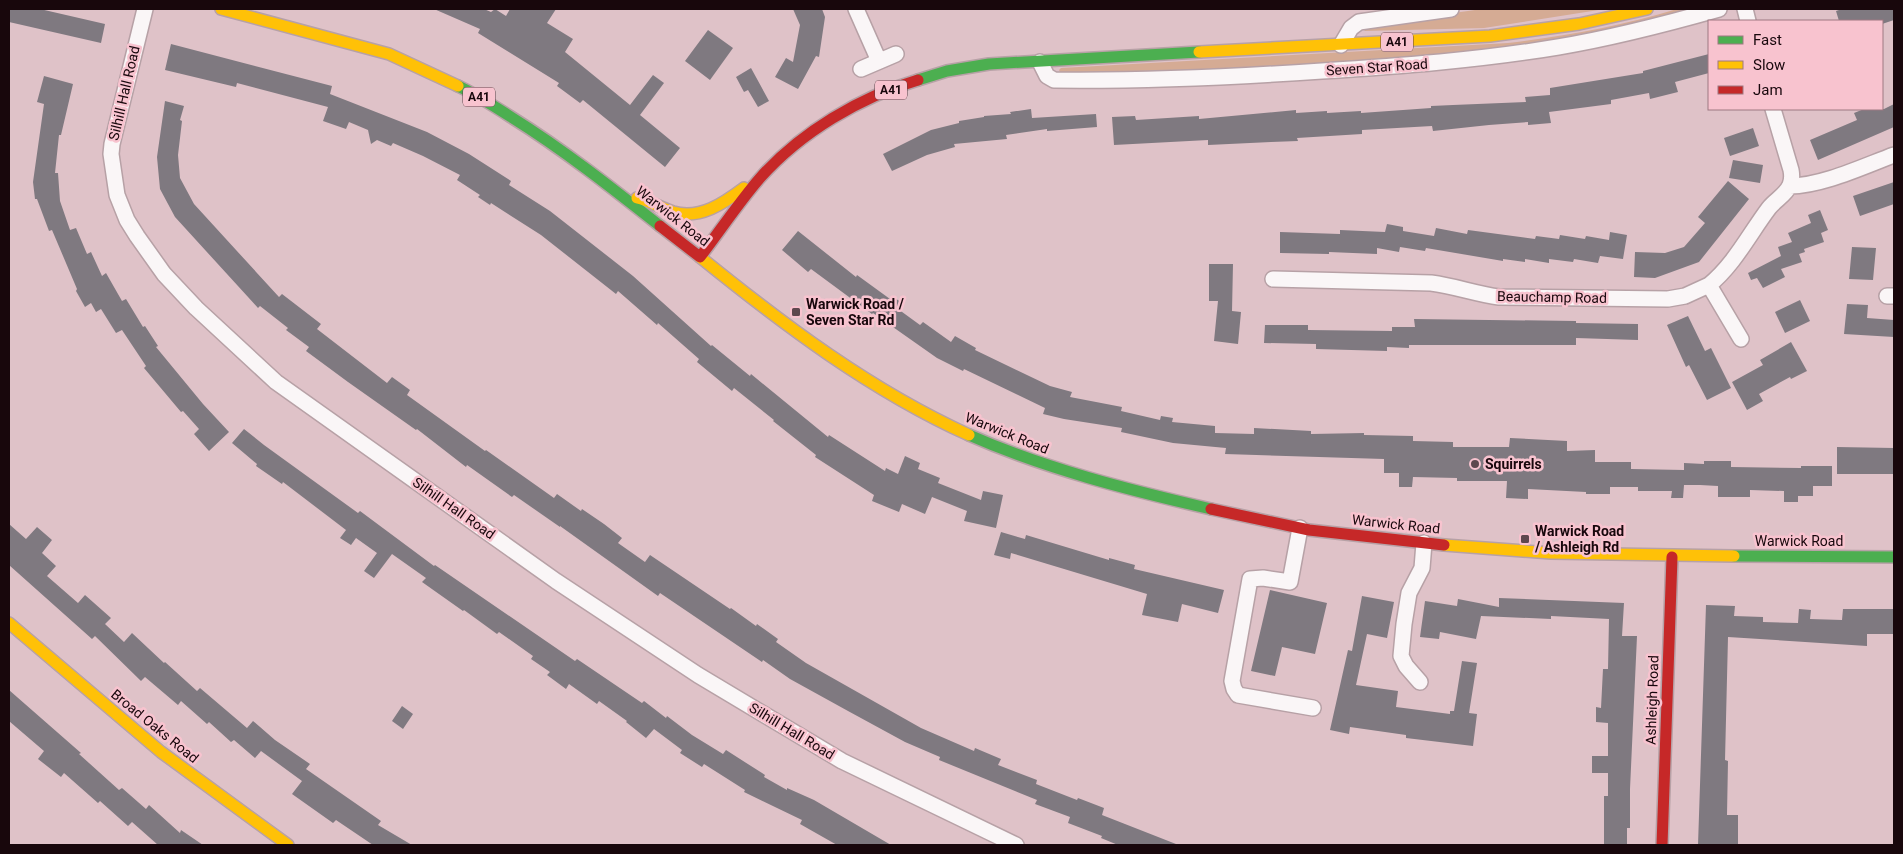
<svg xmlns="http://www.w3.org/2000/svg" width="1903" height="854" viewBox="0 0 1903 854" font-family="Roboto,sans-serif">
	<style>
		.green { fill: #d5ab94 }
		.building { fill: #7f7980 }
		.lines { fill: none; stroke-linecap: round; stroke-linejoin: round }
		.street-casing { stroke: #b7a1a6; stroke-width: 18 }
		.fast-casing { stroke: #b7a1a6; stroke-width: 14 }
		.slow-casing { stroke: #b7a1a6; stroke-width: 14 }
		.jam-casing { stroke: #b7a1a6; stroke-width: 14 }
		.street { stroke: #faf6f7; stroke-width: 15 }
		.fast { stroke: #4caf50; stroke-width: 11 }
		.slow { stroke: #ffc107; stroke-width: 11 }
		.jam { stroke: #c62828; stroke-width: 11 }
		.poi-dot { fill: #5e484e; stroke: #f8c3cf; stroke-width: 2 }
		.labels { text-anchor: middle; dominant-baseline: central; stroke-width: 5; stroke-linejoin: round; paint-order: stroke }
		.shield { fill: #f8c3cf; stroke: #5b3f46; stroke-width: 1 }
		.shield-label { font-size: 12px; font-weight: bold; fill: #18070c }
		.street-label { font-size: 14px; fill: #18070c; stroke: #f8c3cf }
		.poi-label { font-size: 14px; font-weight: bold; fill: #18070c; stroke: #f8c3cf; text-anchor: start }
	</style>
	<rect width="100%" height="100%" fill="#dfc2c8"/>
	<path class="green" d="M1482 9H1605L1484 28 1364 31 1369 25Z
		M1677 9H1700L1592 37 1542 46 1441 58 1119 76 1061 74 1059 70 1061 68 1508 43C1565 36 1622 26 1677 9Z"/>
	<path class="building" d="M9 9H40L105 24 101 43 9 22Z
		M434 9H484L491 12 495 9 506 16 510 9H556L547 23 573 39 565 52 630 105 653 75 664 83 640 115 680 148 665 167 583 100 580 103 557 86 559 83 478 33 480 29Z
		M793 9H822L825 17 819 57 816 56 798 89 775 77 786 58 793 62 800 25Z
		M1842 9H1894V20L1882 24V21H1839L1836 11Z
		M708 30 733 48 710 80 685 61Z
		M171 44 332 86 330 94 427 132 469 154 511 181 509 185 550 211 633 276 711 346 712 345 750 376 751 374 828 437 829 435 885 471 886 468 898 474 905 456 920 463 918 469 940 478 938 483 981 500 983 491 1003 495 996 528 964 521 967 511 932 497 925 514 902 504 899 512 872 501 874 495 815 457 816 455 773 421 774 420 734 388 732 391 697 362 699 359 658 323 657 325 618 291 616 294 541 235 491 203 490 205 478 197 480 195 457 180 460 175 423 156 393 143 391 146 377 140 371 144 368 130 349 122 346 129 323 121 328 107 237 83 236 87 165 70Z
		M1709 54V73L1675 82 1678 92 1650 99 1649 93 1611 100V104L1549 112 1551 123 1528 125V122L1489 125 1433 131 1432 126 1362 130V134L1297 138 1298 141 1271 142 1208 145V140L1114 145 1112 117 1135 116 1136 120 1199 116V119L1296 110V113L1327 111V113L1361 111V113L1431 108V106L1453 105 1526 102 1525 97 1550 95V88L1643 73V71Z
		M751 68 769 101 758 107 748 90 744 92 736 77Z
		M44 76 73 84 61 135H59L55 173H58L60 201 70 230 76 228 87 254 91 252 102 276 106 273 122 301 126 299 143 327 145 326 158 346 156 347 203 404 229 432 209 451 194 434 199 429 183 411 181 412 144 368 146 366 122 330 116 333 101 309 96 312 91 303 85 307 76 291 77 289 52 230 49 231 37 199H35L33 182 44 104 37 102Z
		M165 101 184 106 180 120 182 121 178 155 180 178 194 204 279 297 282 294 321 324 317 329 387 383 392 377 410 390 407 395 485 451 486 450 554 498 557 494 581 511 582 509 604 524 622 538 618 543 645 562 650 555 730 609 731 608 756 626 757 624 778 639 776 642 806 663 921 728 974 751 975 748 1001 759 998 765 1037 780 1036 784 1077 800 1078 798 1104 808 1102 815 1176 844V845H1118L1101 838 1102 836 1068 823 1070 817 1035 804 1037 800 939 760 940 757 905 742 848 711 790 679 763 660 762 662 660 593 658 596 560 526V527L514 495 512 497 467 465 466 467 417 429 416 430 348 382 306 351 309 347 286 330 288 328 260 306 258 308 175 217 160 189 157 157Z
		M1894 104V127L1818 160 1810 140 1857 120 1854 113 1864 109H1884Z
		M1031 109 1032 118 1096 114 1097 127 1047 131V129L1006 135 1007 139 954 144 955 147 927 155 892 171 883 154 931 130 959 123V121L984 117V116L1011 114 1010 112Z
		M1753 128 1759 146 1730 156 1724 138Z
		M1733 160 1763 165 1760 183 1729 178Z
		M1728 181 1749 199 1699 262 1655 278 1634 277 1635 252 1665 253 1684 247 1705 223 1698 217Z
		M1894 182V204L1860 216 1853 196Z
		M1820 210 1828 230 1821 233 1824 242 1804 249 1805 252 1799 254 1802 262 1781 269 1785 277 1763 288 1757 278 1751 280 1748 273 1781 256 1778 247 1792 242 1788 233 1811 223 1808 215Z
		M1387 224 1403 227V231L1434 236 1436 228 1467 234 1468 230 1535 239 1536 236 1559 239 1560 235 1585 239 1586 236 1609 240 1610 232 1627 235 1623 259 1600 256 1598 263 1574 259 1573 262 1549 259V263L1525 259V262L1503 259V261L1426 248 1425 251 1400 247 1399 252 1377 248V254L1329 252V254L1280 253V232L1340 234V230L1385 232Z
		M798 231 856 277 857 275 890 299 892 296 902 303 898 309 920 325 923 322 951 342 955 336 976 348 975 350 1050 386 1072 392 1070 397 1122 407 1121 411 1160 420 1161 416 1173 418 1172 422 1215 426V433L1254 434V428L1311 431V434L1364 433V435L1413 436V441L1453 442V447H1509L1510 438 1567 441V451L1595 450V462H1631V469L1684 470V463L1704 464V461H1731V467L1801 468V466H1832V486H1813V496H1798V502H1784V491L1750 490V497H1718V486L1700 485H1684L1683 498H1671L1672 491H1638V487H1610V494H1586V492L1528 489V499L1506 498 1507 481H1457V478L1413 477 1412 487H1399V473H1384V459L1225 454 1226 448 1173 443 1121 432 1122 428 1064 419 1043 414 1045 408 964 369 963 371 937 358 873 313 872 314 811 269 808 272 782 250Z
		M1852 247 1876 248 1873 280 1849 279Z
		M1209 264H1233L1232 311 1241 312 1238 344 1214 341 1218 301H1209Z
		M1800 300 1810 321 1785 333 1775 312Z
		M1847 304 1868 305 1867 318 1894 320V337L1844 334Z
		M1688 316 1705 351 1711 348 1731 388 1707 400 1689 365 1686 367 1667 325Z
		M1414 319 1576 321V323L1638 324V340L1576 338V345H1409V348L1387 347V351L1316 349V344L1264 343 1265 325H1308V330L1392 331V327H1415Z
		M1791 342 1807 371 1791 379 1790 377 1759 394 1763 401 1747 410 1732 382 1763 365 1760 360Z
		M244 429 264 445 358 513 360 511 434 566 435 565 575 661 577 659 642 703 644 701 666 718 667 716 692 735 723 754 726 750 765 775 764 777 787 790V788L814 800 891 845H837L800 824 802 820 744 792 745 790 704 764 702 767 680 753 682 750 654 729 646 738 626 722 627 721 599 701 597 704 569 684 566 689 547 675 550 672 531 659 533 656 499 632 497 634 464 610 463 611 422 582 426 578 392 554 374 578 364 571 377 553 356 538 351 545 340 538 346 530 283 482 282 484 256 466 257 464 232 443Z
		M1837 447 1894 448V474H1837Z
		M9 524 26 539 37 527 52 540 42 553 56 566 47 576 78 603 85 595 111 618 105 624 124 642 132 633 164 663 165 662 197 691 200 688 247 728 253 721 275 740 310 764 306 769 381 821 378 825 412 845H373L336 820 333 823 292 794 302 781 261 751 255 758 234 740 231 742 209 722 207 724 181 701 178 705 145 677 141 681 95 636 92 639 9 565Z
		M1001 532 1025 539 1026 535 1109 560V558L1135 565 1134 569 1224 590 1218 613 1182 604 1178 622 1142 615 1147 594 1011 553 1010 559 994 555Z
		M1270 590 1327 603 1315 654 1282 647 1275 676 1251 671Z
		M1362 596 1394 602 1387 638 1367 634 1356 685 1398 691 1396 707 1450 714V711H1454L1462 661 1477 663 1469 713 1477 714 1473 746 1406 738V735L1350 727 1349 734 1330 730 1348 650 1352 651Z
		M1499 598 1624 603 1622 636H1637L1630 789V828H1627V845H1604V796H1608V773H1592V756H1608V723L1596 722V707L1601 708 1603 669H1608L1609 619 1551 616V619L1481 616 1476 639 1440 632 1439 639 1420 637 1425 601 1457 606 1458 599 1499 607Z
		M1706 605 1735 606 1734 616 1763 617V622L1798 623 1799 609 1811 610 1810 619 1842 620 1843 609H1894V634H1867V646L1728 637 1725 760 1728 761 1727 815H1738V845H1698Z
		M9 690 81 753 79 754 119 790 122 788 146 809 149 805 180 833 181 830 203 845H158L132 822 128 826 100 801 98 803 64 773 61 777 38 759 44 751 9 721Z
		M402 706 413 714 403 729 392 721Z"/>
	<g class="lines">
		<g class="street-casing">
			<path id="street" d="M145 9 112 144 111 154 117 195 127 220 137 236 164 274 196 308 276 382 556 581 698 675 842 761 1016 845
				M856 9 879 61
				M1745 9 1748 21
				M1341 45 1351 28 1359 22 1451 9
				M1040 62 1047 76 1054 80C1143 81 1233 77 1322 71 1401 66 1480 60 1558 47 1612 38 1666 24 1719 9
				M861 69 896 54
				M1790 186C1822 186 1864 166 1894 155
				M1273 279 1431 283C1455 286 1476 294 1499 297L1668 299 1685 296 1709 285 1741 339
				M1709 285C1734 265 1750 233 1769 208 1775 200 1786 195 1790 185 1792 180 1792 175 1791 170L1773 109
				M1887 296H1894
				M1300 528 1290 582 1263 578 1250 579 1232 681 1234 689 1238 695 1313 708
				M1420 682 1406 666 1401 656 1404 624 1409 593 1422 568 1424 543"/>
		</g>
		<g class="fast-casing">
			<path id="fast" d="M918 80 947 71 989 64 1199 52
				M458 86C477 95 494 106 511 117 564 150 612 188 660 226
				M969 435C1046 469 1129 490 1211 509
				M1734 556 1894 557"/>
		</g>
		<g class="slow-casing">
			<path id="slow" d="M221 9 389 54 458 86
				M1199 52 1490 36 1579 24 1647 9
				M637 198C650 201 661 208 673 212 700 220 724 203 744 188
				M700 257C784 325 870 390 969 435
				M1444 545 1551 553 1734 556
				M9 623 161 752 288 845"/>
		</g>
		<g class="jam-casing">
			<path id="jam" d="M660 226 700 257C720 231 739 202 760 178 801 132 860 97 918 80
				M1211 509 1309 530 1444 545
				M1662 845 1672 557"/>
		</g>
		<use href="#street" class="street"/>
		<use href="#fast" class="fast"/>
		<use href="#slow" class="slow"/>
		<use href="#jam" class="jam"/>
	</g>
	<g class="poi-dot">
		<rect x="791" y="307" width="10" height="10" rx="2.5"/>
		<circle cx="1475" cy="464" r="5"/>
		<rect x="1520" y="534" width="10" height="10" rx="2.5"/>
	</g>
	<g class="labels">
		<g class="shield">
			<rect x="1381" y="32.5" width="32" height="19" rx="4"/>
			<rect x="875" y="80.5" width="32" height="19" rx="4"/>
			<rect x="463" y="87.5" width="32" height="19" rx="4"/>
		</g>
		<g class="shield-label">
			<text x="1397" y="42">A41</text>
			<text x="891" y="90">A41</text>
			<text x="479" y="97">A41</text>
		</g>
		<g class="street-label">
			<text transform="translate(1377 67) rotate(-4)">Seven Star Road</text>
			<text transform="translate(124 93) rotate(-77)">Silhill Hall Road</text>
			<text transform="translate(673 216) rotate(38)">Warwick Road</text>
			<text transform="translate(1552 297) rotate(1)">Beauchamp Road</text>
			<text transform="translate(1007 433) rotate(22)">Warwick Road</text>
			<text transform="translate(454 508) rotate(35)">Silhill Hall Road</text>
			<text transform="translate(1396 524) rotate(6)">Warwick Road</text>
			<text x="1799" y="541">Warwick Road</text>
			<text transform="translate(1652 700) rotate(-88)">Ashleigh Road</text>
			<text transform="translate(155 726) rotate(39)">Broad Oaks Road</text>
			<text transform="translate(792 731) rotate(31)">Silhill Hall Road</text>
		</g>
		<g class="poi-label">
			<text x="806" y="304">Warwick Road /<tspan x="806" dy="16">Seven Star Rd</tspan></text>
			<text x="1485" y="464">Squirrels</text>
			<text x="1535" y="531">Warwick Road<tspan x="1535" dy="16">/ Ashleigh Rd</tspan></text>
		</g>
	</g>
	<rect width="1903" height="854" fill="none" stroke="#18070c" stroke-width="20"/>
	<rect x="1708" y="20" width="175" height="90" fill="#f8c3cf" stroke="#9e7881"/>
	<rect x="1718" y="36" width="25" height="8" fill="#4caf50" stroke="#9e7881"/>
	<text x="1753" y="45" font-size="15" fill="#18070c">Fast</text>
	<rect x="1718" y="61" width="25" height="8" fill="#ffc107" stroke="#9e7881"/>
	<text x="1753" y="70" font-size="15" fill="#18070c">Slow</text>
	<rect x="1718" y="86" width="25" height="8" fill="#c62828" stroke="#9e7881"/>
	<text x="1753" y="95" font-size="15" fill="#18070c">Jam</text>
</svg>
